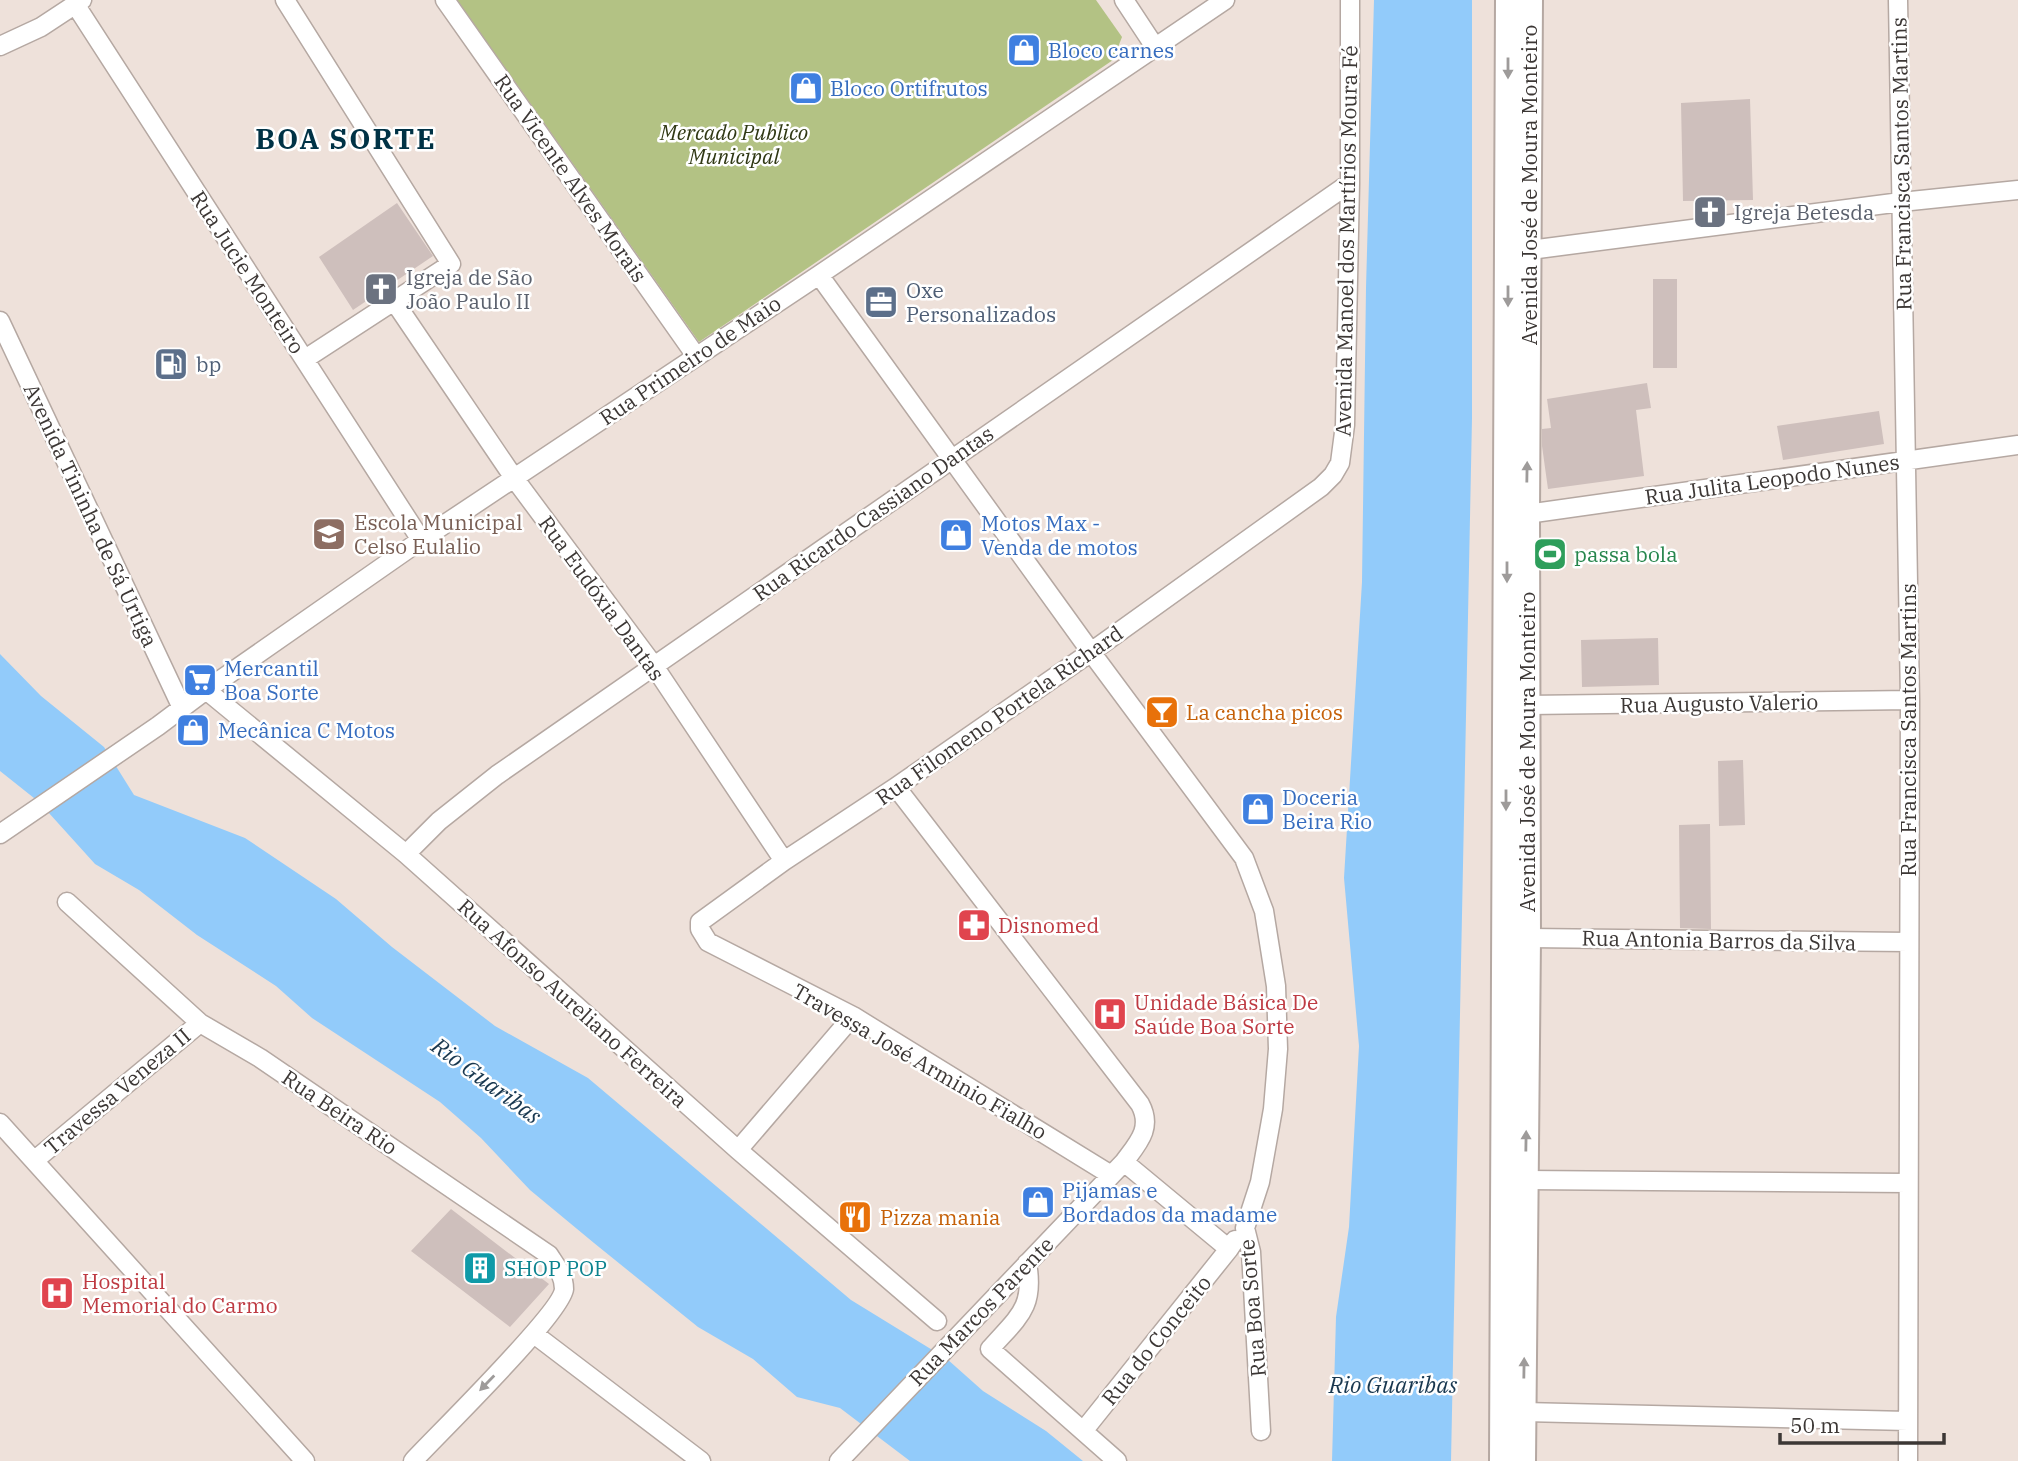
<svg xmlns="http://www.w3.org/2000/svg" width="2018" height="1461" viewBox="0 0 2018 1461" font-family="'IBM Plex Serif',serif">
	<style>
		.green { fill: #b3c284 }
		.water { fill: #92cbfa }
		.building { fill: #cebfbc }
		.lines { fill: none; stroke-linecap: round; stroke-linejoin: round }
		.street-casing { stroke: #b5a8a2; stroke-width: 21 }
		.secondary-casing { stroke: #b5a8a2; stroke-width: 28 }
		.street { stroke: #fff; stroke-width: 18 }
		.secondary { stroke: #fff; stroke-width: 24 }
		.oneway { fill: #9e9b9a }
		.labels { text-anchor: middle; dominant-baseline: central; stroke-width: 5; stroke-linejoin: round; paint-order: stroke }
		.shop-label { font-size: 21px; fill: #366cbe; stroke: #fff; text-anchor: start }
		.park-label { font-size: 21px; font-style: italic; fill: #303814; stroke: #fff }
		.street-label { font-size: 21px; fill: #3c3735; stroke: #fff }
		.worship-label { font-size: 21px; fill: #5b616d; stroke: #fff; text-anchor: start }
		.service-label { font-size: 21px; fill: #4e5e75; stroke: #fff; text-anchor: start }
		.education-label { font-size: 21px; fill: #785e54; stroke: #fff; text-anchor: start }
		.leisure-label { font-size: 21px; fill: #27864d; stroke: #fff; text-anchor: start }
		.food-label { font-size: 21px; fill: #c56008; stroke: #fff; text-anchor: start }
		.health-label { font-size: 21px; fill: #be3a42; stroke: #fff; text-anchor: start }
		.culture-label { font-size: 21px; fill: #0d838f; stroke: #fff; text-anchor: start }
		.water-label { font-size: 23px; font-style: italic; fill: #193850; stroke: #fff }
		.district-label { font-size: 28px; font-weight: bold; letter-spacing: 2px; fill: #003245; stroke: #fff }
	</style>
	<rect width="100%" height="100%" fill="#eee1da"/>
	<path class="green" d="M457 0H1096L1122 37 1113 60 699 342Z"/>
	<path class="water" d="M1374 0H1472V418L1451 1461H1332L1336 1317 1349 1227 1359 1046 1344 878 1362 582 1366 288Z
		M0 654 41 696 104 747 134 795 245 838 336 899 392 947 495 1026 588 1078 851 1300 947 1359 983 1391 1046 1431 1083 1461H910L840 1408 797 1397 753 1359 698 1327 594 1243 530 1190 481 1138 440 1102 312 1018 276 986 197 935 139 890 95 864 39 802 0 771Z"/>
	<path class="building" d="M1750 99 1753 200 1683 201 1681 103Z
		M397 203 433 256 353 310 319 257Z
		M1653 279H1677V368H1653Z
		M1647 383 1651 408 1636 410 1644 476 1548 489 1542 446V429L1551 428 1547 399Z
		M1879 411 1884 444 1783 460 1777 426Z
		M1658 638 1659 685 1582 687 1581 640Z
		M1743 760 1745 825 1719 826 1718 761Z
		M1710 824 1711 929 1680 928 1679 825Z
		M451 1209 549 1284 510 1327 411 1251Z"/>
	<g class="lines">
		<g class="street-casing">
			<path id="street" d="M285 0 451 264 305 359
				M445 0 696 356
				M1124 0 1155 47
				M1898 0 1910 700 1908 1461
				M75 4 421 540
				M0 46 41 27 82 0
				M1530 250 1901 202 2018 190
				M819 275 1091 652 1244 858 1264 911 1276 986 1278 1049 1273 1109 1260 1182 1245 1228 1251 1252 1261 1431
				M394 301 514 478 654 666 784 861
				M0 321 182 708
				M1527 514 2018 445
				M206 690 406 854 738 1150 937 1321
				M1528 705 1910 700
				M0 834 158 726 206 690 421 540 819 275 1225 0
				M406 854 439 821 497 775 1350 183
				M67 902 200 1023 260 1058 549 1255C556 1266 564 1275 564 1289 562 1313 437 1435 413 1461
				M1528 938 1909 942
				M0 1123 305 1461
				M738 1150 853 1016
				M35 1160 200 1023
				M1124 1162 1229 1249 1235 1240
				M1111 1175 853 1016 708 942 700 929V922L784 861 896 787 1091 652 1321 487 1333 475 1340 463 1345 425 1350 183V0
				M1525 1180 1908 1183
				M1027 1263C1035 1308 1018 1317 990 1349L1117 1461
				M534 1334 701 1461
				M1523 1412 1908 1421
				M1084 1430 1229 1249
				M839 1461 1124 1162C1138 1143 1153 1128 1140 1104L896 787"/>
		</g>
		<g class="secondary-casing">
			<path id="secondary" d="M1502 1461 1508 0
				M1523 1461 1528 938 1527 514 1530 0"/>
		</g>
		<use href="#street" class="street"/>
		<use href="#secondary" class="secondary"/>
	</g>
	<defs><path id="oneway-solid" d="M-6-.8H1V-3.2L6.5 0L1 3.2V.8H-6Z" transform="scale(1.75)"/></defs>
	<g class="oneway">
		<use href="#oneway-solid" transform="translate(1508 68) rotate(90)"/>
		<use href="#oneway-solid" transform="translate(1508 296) rotate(90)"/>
		<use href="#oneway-solid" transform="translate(1527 472) rotate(-89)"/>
		<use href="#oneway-solid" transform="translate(1507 572) rotate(90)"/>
		<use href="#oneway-solid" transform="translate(1506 800) rotate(90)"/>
		<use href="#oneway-solid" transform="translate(1526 1141) rotate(-89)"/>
		<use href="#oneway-solid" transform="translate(1524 1368) rotate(-89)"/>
		<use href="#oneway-solid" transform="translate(487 1383) rotate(134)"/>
	</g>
	<defs>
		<g id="shop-square" transform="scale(1.75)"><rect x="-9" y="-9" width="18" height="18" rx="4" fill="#3f7fe0" stroke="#fff"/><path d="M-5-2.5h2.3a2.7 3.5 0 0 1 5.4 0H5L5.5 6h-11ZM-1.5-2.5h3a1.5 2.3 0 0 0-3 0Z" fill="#fff"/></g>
		<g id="church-square" transform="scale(1.75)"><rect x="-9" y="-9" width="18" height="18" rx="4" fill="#6b7280" stroke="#fff"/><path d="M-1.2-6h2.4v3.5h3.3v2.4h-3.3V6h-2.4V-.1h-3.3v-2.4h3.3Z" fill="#fff"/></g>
		<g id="office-square" transform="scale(1.75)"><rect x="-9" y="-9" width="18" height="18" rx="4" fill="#5c6f8a" stroke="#fff"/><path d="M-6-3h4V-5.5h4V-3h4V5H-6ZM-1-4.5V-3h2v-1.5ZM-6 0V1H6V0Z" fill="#fff"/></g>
		<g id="fuel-square" transform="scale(1.75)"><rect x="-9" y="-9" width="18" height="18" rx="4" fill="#5c6f8a" stroke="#fff"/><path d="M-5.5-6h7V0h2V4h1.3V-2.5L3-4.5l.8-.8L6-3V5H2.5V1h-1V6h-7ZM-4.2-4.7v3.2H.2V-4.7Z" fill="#fff"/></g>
		<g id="school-square" transform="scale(1.75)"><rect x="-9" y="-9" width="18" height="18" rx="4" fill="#8d6e63" stroke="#fff"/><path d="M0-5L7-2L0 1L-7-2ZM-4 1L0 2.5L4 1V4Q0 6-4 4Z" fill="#fff"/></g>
		<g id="stadium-square" transform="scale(1.75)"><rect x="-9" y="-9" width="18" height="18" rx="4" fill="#2e9e5b" stroke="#fff"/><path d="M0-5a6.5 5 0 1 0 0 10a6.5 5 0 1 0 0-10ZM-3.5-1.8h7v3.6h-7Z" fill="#fff"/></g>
		<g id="supermarket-square" transform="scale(1.75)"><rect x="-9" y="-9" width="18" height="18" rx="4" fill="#3f7fe0" stroke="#fff"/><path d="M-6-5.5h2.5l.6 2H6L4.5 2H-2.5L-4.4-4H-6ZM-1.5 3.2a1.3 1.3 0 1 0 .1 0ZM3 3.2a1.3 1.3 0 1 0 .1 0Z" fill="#fff"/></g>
		<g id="bar-square" transform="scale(1.75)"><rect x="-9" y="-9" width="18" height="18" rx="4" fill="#e8710a" stroke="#fff"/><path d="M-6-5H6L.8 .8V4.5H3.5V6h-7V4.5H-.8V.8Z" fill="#fff"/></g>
		<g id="pharmacy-square" transform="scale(1.75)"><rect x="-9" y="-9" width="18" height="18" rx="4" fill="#e0444e" stroke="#fff"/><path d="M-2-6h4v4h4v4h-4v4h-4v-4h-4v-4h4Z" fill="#fff"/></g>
		<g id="hospital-square" transform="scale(1.75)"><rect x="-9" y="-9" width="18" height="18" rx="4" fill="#e0444e" stroke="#fff"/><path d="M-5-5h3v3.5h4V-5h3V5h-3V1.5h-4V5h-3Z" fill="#fff"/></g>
		<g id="restaurant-square" transform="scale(1.75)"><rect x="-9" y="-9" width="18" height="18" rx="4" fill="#e8710a" stroke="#fff"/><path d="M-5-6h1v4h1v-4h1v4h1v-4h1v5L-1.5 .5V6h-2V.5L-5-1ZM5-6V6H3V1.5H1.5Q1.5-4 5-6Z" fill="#fff"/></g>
		<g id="building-square" transform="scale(1.75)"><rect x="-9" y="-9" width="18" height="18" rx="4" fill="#0f9aa8" stroke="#fff"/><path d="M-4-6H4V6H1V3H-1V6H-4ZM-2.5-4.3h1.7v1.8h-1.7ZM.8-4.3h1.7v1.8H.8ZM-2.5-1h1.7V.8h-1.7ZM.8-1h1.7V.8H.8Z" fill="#fff"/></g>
	</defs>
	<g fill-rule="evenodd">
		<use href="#shop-square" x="1024" y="50"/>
		<use href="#shop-square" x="806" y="88"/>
		<use href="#church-square" x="1710" y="212"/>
		<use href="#church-square" x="381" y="289"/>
		<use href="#office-square" x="881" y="302"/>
		<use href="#fuel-square" x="171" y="364"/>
		<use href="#school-square" x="329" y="534"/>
		<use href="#shop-square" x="956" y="535"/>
		<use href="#stadium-square" x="1550" y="554"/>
		<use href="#supermarket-square" x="200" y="680"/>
		<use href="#bar-square" x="1162" y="712"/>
		<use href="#shop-square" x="193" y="730"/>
		<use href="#shop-square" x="1258" y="809"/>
		<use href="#pharmacy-square" x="974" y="925"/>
		<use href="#hospital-square" x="1110" y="1014"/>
		<use href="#shop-square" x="1038" y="1202"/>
		<use href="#restaurant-square" x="855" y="1217"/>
		<use href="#building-square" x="480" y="1268"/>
		<use href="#hospital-square" x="57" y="1293"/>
	</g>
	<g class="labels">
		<g class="shop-label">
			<text x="1048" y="50">Bloco carnes</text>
			<text x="830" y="88">Bloco Ortifrutos</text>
			<text x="981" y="523">Motos Max -<tspan x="981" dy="24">Venda de motos</tspan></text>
			<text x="224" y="668">Mercantil<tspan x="224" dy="24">Boa Sorte</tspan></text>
			<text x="218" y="730">Mecânica C Motos</text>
			<text x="1282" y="797">Doceria<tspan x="1282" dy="24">Beira Rio</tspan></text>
			<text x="1062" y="1190">Pijamas e<tspan x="1062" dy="24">Bordados da madame</tspan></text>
		</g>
		<g class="park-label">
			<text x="734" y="132">Mercado Publico<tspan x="734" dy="24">Municipal</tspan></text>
		</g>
		<g class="street-label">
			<text transform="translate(1901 164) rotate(-91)">Rua Francisca Santos Martins</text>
			<text transform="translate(571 178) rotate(55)">Rua Vicente Alves Morais</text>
			<text transform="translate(1529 185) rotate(-90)">Avenida José de Moura Monteiro</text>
			<text transform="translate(1346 241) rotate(-89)">Avenida Manoel dos Martírios Moura Fé</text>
			<text transform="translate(248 272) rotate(57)">Rua Jucie Monteiro</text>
			<text transform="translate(690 360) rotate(-34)">Rua Primeiro de Maio</text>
			<text transform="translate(1772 479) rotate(-8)">Rua Julita Leopodo Nunes</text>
			<text transform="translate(873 513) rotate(-35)">Rua Ricardo Cassiano Dantas</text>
			<text transform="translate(91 515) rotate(65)">Avenida Tininha de Sá Urtiga</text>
			<text transform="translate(602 598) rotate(54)">Rua Eudóxia Dantas</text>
			<text transform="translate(1719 703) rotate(-1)">Rua Augusto Valerio</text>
			<text transform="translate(999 715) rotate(-35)">Rua Filomeno Portela Richard</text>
			<text transform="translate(1908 730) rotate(-90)">Rua Francisca Santos Martins</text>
			<text transform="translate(1527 752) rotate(-90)">Avenida José de Moura Monteiro</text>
			<text transform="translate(1719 940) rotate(1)">Rua Antonia Barros da Silva</text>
			<text transform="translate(573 1003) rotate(42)">Rua Afonso Aureliano Ferreira</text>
			<text transform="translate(920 1061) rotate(30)">Travessa José Arminio Fialho</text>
			<text transform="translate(117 1091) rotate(-40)">Travessa Veneza II</text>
			<text transform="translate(340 1112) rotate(34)">Rua Beira Rio</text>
			<text transform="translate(1252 1308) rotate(-95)">Rua Boa Sorte</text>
			<text transform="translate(981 1311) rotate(-46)">Rua Marcos Parente</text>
			<text transform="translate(1156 1340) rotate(-51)">Rua do Conceito</text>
		</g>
		<g class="worship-label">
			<text x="1734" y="212">Igreja Betesda</text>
			<text x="406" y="277">Igreja de São<tspan x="406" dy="24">João Paulo II</tspan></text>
		</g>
		<g class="service-label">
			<text x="906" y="290">Oxe<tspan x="906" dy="24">Personalizados</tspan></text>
			<text x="196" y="364">bp</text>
		</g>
		<g class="education-label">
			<text x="354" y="522">Escola Municipal<tspan x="354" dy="24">Celso Eulalio</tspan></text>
		</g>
		<g class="leisure-label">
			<text x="1574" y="554">passa bola</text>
		</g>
		<g class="food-label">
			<text x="1186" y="712">La cancha picos</text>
			<text x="880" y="1217">Pizza mania</text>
		</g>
		<g class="health-label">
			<text x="998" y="925">Disnomed</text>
			<text x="1134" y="1002">Unidade Básica De<tspan x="1134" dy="24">Saúde Boa Sorte</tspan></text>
			<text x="82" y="1281">Hospital<tspan x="82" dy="24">Memorial do Carmo</tspan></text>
		</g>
		<g class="culture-label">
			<text x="504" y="1268">SHOP POP</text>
		</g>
		<g class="water-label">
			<text transform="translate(487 1080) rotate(36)">Rio Guaribas</text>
			<text x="1393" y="1384">Rio Guaribas</text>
		</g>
		<g class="district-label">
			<text x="346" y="138">BOA SORTE</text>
		</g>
	</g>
	<path d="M1780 1433v10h164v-10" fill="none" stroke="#3c3735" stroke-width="3.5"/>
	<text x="1790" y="1433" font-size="21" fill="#3c3735" stroke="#ffffff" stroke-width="5" paint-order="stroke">50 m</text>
</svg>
